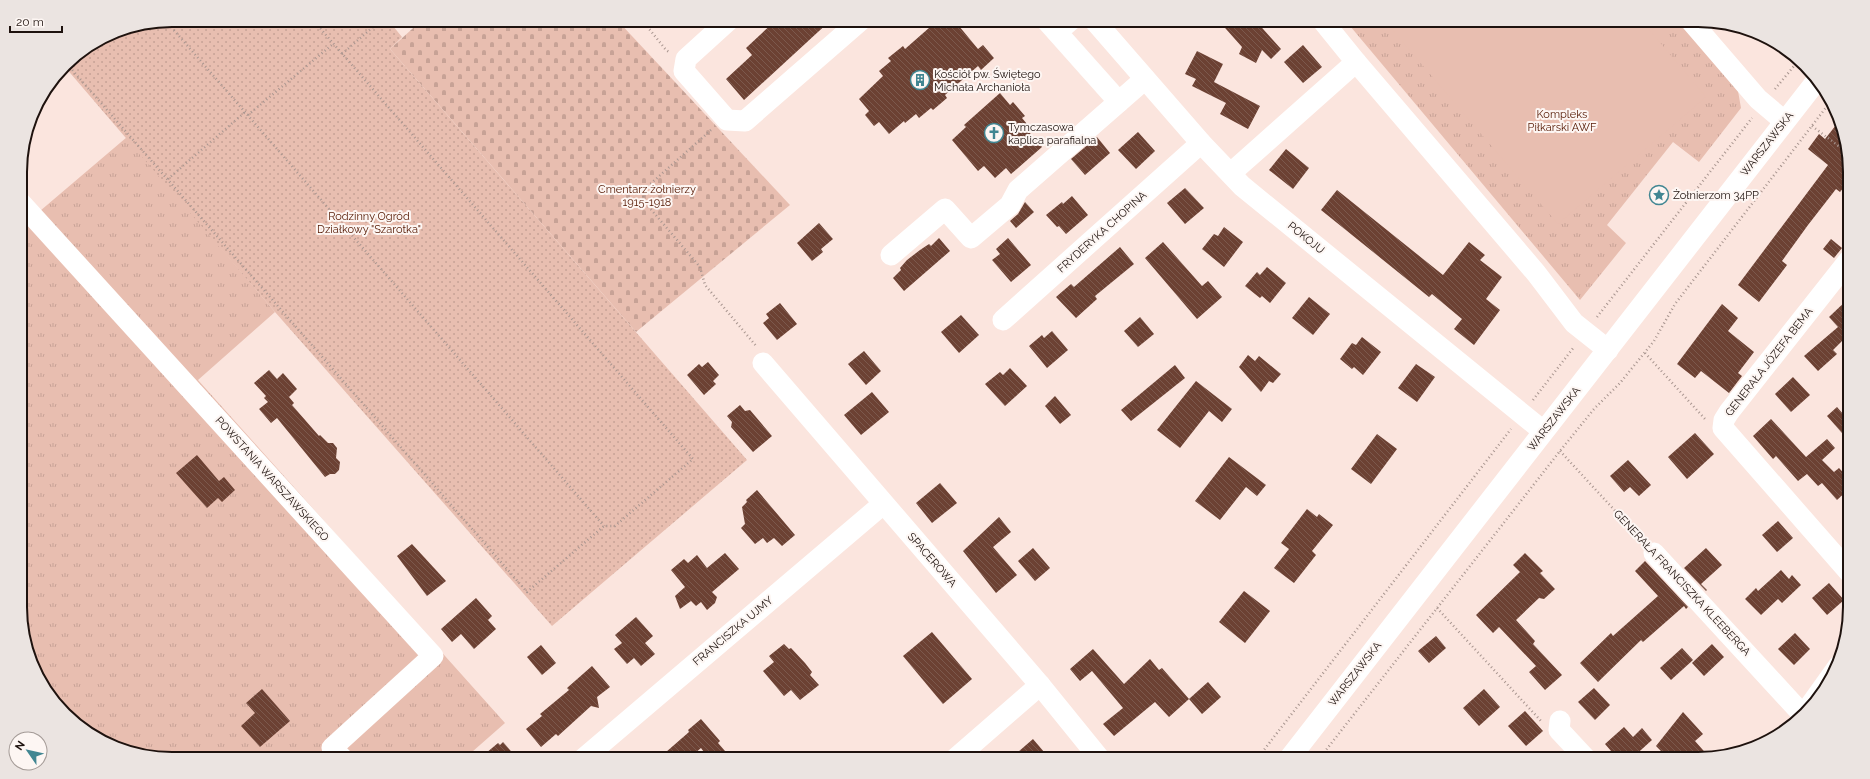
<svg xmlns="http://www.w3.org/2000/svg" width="1870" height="779" viewBox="0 0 1870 779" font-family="Raleway,sans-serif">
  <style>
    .grass { fill: url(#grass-tufts) }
    .cemetery { fill: url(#cemetery-stones) }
    .garden { fill: url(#garden-dots) }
    .pitch { fill: #e8beb0 }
    .building { fill: url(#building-back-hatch) }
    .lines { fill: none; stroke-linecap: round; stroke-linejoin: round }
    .path { stroke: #a8958f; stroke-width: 2.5; stroke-dasharray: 1 3; stroke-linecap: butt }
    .minor { stroke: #fff; stroke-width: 21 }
    .labels { text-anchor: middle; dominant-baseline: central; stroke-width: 4; stroke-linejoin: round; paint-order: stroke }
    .poi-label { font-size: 11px; fill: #1e120e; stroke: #fdf6f3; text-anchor: start }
    .park-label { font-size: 11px; fill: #541701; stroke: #fdf6f3 }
    .street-label { font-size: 11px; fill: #1e120e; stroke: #fdf6f3 }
    .rim { fill: none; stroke: #1e120e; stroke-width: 2 }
  </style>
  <defs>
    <pattern id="grass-tufts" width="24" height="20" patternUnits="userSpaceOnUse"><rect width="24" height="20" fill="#e8beb0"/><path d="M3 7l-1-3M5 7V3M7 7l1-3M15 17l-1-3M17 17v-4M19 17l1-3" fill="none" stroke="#c7a296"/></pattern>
    <pattern id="cemetery-stones" width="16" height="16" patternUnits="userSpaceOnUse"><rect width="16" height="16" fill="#e8beb0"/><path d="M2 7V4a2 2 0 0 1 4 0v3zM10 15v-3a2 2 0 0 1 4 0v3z" fill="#c7a296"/></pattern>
    <pattern id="garden-dots" width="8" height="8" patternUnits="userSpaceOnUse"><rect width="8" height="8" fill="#e8beb0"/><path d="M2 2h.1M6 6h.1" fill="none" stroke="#c7a296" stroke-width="1.8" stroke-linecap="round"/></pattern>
    <pattern id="building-back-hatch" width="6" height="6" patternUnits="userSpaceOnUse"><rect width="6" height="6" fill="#6c4133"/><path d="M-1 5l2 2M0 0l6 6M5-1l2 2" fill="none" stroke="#7c594d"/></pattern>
  </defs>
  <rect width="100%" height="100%" fill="#fbe5de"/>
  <g class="grass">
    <polygon points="1345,20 1680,20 1738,91 1741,108 1699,162 1673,142 1607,225 1626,243 1580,300"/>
    <polygon points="127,137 275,312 198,380 505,723 464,759 172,759 114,748 80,728 52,700 32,665 21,627 20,228"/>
  </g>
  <polygon class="cemetery" points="422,20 617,20 790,205 636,332 390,49"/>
  <polygon class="garden" points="172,20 388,20 402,37 390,49 747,460 552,626 275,312 65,67 72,58 114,31"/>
  <polygon class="pitch" points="1384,20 1641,20 1706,97 1558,224"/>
  <g class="building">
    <polygon points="776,20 831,20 744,100 726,79 752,55 746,48"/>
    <polygon points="938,20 954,20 978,49 983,45 994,58 981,70 978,66 945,95 947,98 933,110 931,108 919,118 916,114 905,123 904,121 889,134 879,122 874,126 865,115 869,111 859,99 883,76 879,71 891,61 888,58 903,46 905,49"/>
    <polygon points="1218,20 1255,20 1281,49 1271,59 1262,50 1256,63 1239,54 1242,47"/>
    <polygon points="1303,45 1322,67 1303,83 1284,62"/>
    <polygon points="1197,51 1223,64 1214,82 1260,106 1248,129 1220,114 1226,103 1192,86 1196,79 1185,74"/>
    <polygon points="1000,93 1010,105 1013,102 1025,116 1022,118 1032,130 1029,132 1042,147 1011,174 1006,168 995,178 984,166 978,171 952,140 966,127 964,125"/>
    <polygon points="1840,120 1849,152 1849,181 1840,192 1836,189 1808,225 1782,261 1787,265 1759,302 1738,285 1828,165 1808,149 1819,134 1825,139"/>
    <polygon points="1138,132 1155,151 1136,169 1118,150"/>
    <polygon points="1097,137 1110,153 1085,175 1071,159"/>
    <polygon points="1286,149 1309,168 1293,189 1269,170"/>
    <polygon points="1185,188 1204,208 1185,224 1167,203"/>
    <polygon points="1337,190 1443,275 1469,242 1485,255 1480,260 1502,277 1486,299 1500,310 1474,345 1454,329 1462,319 1432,294 1429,297 1321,210"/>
    <polygon points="1072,196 1088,215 1066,234 1059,226 1057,227 1046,215 1062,202 1063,204"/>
    <polygon points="1025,202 1034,212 1016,228 1010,221 1018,214"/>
    <polygon points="819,223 833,239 821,249 823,252 812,261 797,243"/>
    <polygon points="1224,227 1243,242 1224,267 1202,249 1214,234 1218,236"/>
    <polygon points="939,238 950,251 904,291 893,278 901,270 900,268 907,260 920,250 929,244 931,246"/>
    <polygon points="1008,238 1031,265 1011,282 992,260 1000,254 996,249"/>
    <polygon points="1831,239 1842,248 1834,258 1823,249"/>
    <polygon points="1163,242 1202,286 1208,281 1222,297 1197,319 1145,258"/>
    <polygon points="1120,247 1134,264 1095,296 1097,299 1076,318 1056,297 1071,284 1074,287"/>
    <polygon points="1267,267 1286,283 1270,303 1262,296 1260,298 1245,286 1257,272 1260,275"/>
    <polygon points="1309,297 1330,314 1313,335 1292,318"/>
    <polygon points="1849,298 1849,339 1847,336 1833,350 1837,354 1818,371 1804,356 1838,327 1829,317"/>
    <polygon points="780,303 797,324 777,340 763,323 769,318 766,314"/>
    <polygon points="1722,304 1738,318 1728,331 1754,352 1738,373 1742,376 1729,393 1701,371 1695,378 1677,364"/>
    <polygon points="961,315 979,335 959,353 941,332"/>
    <polygon points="1140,317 1154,334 1138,347 1124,331"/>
    <polygon points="1052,331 1068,350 1047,368 1029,346 1042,335 1044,338"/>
    <polygon points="1362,337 1381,352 1363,375 1354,367 1352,369 1340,359 1352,343 1356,345"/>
    <polygon points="864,351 881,371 866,385 848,364"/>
    <polygon points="1248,355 1255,361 1259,356 1281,374 1273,383 1269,381 1261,392 1239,367"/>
    <polygon points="708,362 719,375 713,381 716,384 704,395 687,375 699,364 702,367"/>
    <polygon points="1416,364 1435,377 1417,402 1398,388"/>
    <polygon points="1175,365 1185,378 1131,421 1121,410"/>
    <polygon points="1010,368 1027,386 1005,406 985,384 1000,372 1003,375"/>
    <polygon points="269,370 277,379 283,373 297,389 289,397 294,403 292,405 319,436 320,435 328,443 333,443 337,448 336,458 340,462 339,470 335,474 330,474 325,477 277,418 271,423 259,409 268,402 264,398 266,396 254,383"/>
    <polygon points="1793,377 1810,395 1791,412 1775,394"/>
    <polygon points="1196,381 1232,409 1222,422 1209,411 1180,448 1157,430"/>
    <polygon points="872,392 889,412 861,435 844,415"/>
    <polygon points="1055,396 1071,415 1060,424 1045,406"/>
    <polygon points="740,405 745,411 750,410 772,436 753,452 731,427 732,422 727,416"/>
    <polygon points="1837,407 1849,421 1850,442 1827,416"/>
    <polygon points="1771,419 1806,457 1827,439 1835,448 1822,460 1834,472 1839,468 1850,480 1850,488 1837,500 1822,483 1818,486 1807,474 1798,481 1776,456 1773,459 1753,436"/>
    <polygon points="1695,433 1714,454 1687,479 1668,457"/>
    <polygon points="1377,434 1397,449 1371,484 1351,469"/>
    <polygon points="197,455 219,481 224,477 235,490 222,502 218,498 207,508 176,473"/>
    <polygon points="1229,457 1266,485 1257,496 1246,487 1220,520 1195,501"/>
    <polygon points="1628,460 1651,485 1639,496 1630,487 1624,492 1610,476"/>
    <polygon points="940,483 957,503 932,523 916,503"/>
    <polygon points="757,490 795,535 782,546 774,538 767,543 763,538 755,544 741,528 745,524 742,507 747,502 746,500"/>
    <polygon points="1307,509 1317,517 1319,514 1333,525 1312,551 1316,555 1294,583 1274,568 1289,549 1281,543"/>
    <polygon points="999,517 1011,532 993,547 1017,575 996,593 963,551"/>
    <polygon points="1778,521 1793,538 1777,552 1762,535"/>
    <polygon points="412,544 446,581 427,596 397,556"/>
    <polygon points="1033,548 1050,568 1035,581 1018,561"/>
    <polygon points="1706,548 1722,565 1701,584 1707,590 1706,591 1684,568"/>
    <polygon points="725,553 739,569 712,592 717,597 715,603 707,610 701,602 696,606 691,601 680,609 675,596 685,587 671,570 684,559 688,563 697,555 707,568"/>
    <polygon points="1525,553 1543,571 1540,573 1555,589 1544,599 1539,598 1516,620 1535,641 1533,644 1562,675 1545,690 1529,672 1536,666 1499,627 1493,633 1476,615 1520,572 1513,565"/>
    <polygon points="1645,561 1688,607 1686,609 1684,606 1643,642 1641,640 1598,682 1580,663 1611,633 1613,636 1658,596 1635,571"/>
    <polygon points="1781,570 1789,579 1792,575 1801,585 1782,603 1778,599 1761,615 1745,599 1756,588 1758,591"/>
    <polygon points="1829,583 1844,600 1827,615 1812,598"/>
    <polygon points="1244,591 1270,611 1245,643 1219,622"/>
    <polygon points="476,598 492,616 488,620 496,629 474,649 461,634 452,642 441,629"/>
    <polygon points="636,617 653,636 645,643 655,654 641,666 634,658 627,664 614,649 622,643 615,635"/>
    <polygon points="932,632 972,679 943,704 903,656"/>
    <polygon points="1795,633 1810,649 1794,665 1778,649"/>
    <polygon points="1436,636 1446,648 1429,663 1418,651"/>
    <polygon points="784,644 789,649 791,648 805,663 812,672 810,675 819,685 800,700 791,690 784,696 763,671 774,662 769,656"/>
    <polygon points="1712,644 1724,657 1704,676 1692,663"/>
    <polygon points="541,645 556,663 542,675 527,657"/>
    <polygon points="1682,648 1693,660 1671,680 1660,668"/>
    <polygon points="1093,649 1124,684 1150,659 1159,670 1162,668 1189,699 1169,717 1155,702 1114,736 1103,724 1123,708 1092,671 1080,681 1070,669"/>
    <polygon points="592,666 610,687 597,697 599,708 591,706 558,736 556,734 541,747 526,729 542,716 540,714 569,690 567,688"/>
    <polygon points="1208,682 1221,697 1202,714 1189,699"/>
    <polygon points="1594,688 1610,705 1595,720 1578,702"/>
    <polygon points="262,689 290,721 260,747 241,726 255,713 246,703"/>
    <polygon points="1484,689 1500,707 1479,726 1463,708"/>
    <polygon points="1525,711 1543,731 1526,746 1508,726"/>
    <polygon points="1683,712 1703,734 1695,741 1710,758 1669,759 1656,746"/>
    <polygon points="701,719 720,741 718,743 732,759 709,759 701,748 688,759 658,759 689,732 688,730"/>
    <polygon points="1624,727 1633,737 1642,728 1652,740 1631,759 1618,759 1605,744"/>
    <polygon points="1033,739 1050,759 1010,759"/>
    <polygon points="503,742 518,759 479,759 498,743 500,745"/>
  </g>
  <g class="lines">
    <g class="path">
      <polyline points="642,20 666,50 669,52"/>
      <polyline points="166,21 604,526"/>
      <polyline points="342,54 381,20"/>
      <polyline points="67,64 527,592 604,526 615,526 693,459 313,20"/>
      <polyline points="1775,89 1799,60"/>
      <polyline points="248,115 333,44"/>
      <polyline points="1812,126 1849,154"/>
      <polyline points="711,130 648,186 644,190 643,200 700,267 705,285 757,347"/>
      <polyline points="168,179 245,112"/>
      <polyline points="1597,317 1752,118"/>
      <polyline points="1645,353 1705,419"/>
      <polyline points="1533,400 1574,347"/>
      <polyline points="1560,451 1642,540"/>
      <polyline points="1437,608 1541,721"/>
      <polyline points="1257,759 1511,429"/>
      <polyline points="1319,759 1560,451 1594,409 1620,383 1654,341 1675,304 1831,101"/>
    </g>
    <g class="minor">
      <polyline points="729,20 686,59 684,71 727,120 745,121 861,20"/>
      <polyline points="1046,20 1119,102"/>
      <polyline points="1094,20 1201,143 1242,186 1543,431"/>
      <polyline points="1690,20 1758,99 1784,121"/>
      <polyline points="1057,32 1071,20"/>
      <polyline points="1356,62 1536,273 1574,323 1608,350"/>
      <polyline points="1231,173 1356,62 1322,20"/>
      <polyline points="20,202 433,656 332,748 343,759"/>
      <polyline points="891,255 945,209 971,238 1010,205 1018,190 1145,79"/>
      <polyline points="1849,260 1729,412 1724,420 1723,428 1850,573"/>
      <polyline points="1003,320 1201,143"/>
      <polyline points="763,363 1040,685 1100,759"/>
      <polyline points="1654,553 1803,715"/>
      <polyline points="1804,714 1839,665"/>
      <polyline points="1560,721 1559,730 1586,759"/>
      <polyline points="583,759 883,504"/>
      <polyline points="955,759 1040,685"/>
      <polyline points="1289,759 1818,79"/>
    </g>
  </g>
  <defs>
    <symbol id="building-ring" viewBox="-11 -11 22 22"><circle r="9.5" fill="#fdf6f3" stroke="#418692" stroke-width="1.5"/><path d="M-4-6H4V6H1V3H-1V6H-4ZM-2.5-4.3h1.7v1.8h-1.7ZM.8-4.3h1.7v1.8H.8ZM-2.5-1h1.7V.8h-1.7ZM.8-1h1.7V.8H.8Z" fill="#418692"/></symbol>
    <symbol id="church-ring" viewBox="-11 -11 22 22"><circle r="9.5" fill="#fdf6f3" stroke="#418692" stroke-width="1.5"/><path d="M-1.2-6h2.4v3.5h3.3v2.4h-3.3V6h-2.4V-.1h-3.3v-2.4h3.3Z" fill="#418692"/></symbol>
    <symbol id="sight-ring" viewBox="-11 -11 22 22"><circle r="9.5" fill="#fdf6f3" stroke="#418692" stroke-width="1.5"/><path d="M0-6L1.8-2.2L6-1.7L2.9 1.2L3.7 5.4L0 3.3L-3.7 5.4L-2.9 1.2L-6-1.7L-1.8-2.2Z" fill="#418692"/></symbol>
  </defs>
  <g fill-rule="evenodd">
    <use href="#building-ring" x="909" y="69" width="22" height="22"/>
    <use href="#church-ring" x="983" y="122" width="22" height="22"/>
    <use href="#sight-ring" x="1648" y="184" width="22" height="22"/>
  </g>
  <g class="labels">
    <g class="poi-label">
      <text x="934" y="74">Kościół pw. Świętego<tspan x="934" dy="13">Michała Archanioła</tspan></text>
      <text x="1008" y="127">Tymczasowa<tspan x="1008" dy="13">kaplica parafialna</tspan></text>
      <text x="1673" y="195">Żołnierzom 34PP</text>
    </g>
    <g class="park-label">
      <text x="1562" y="114">Kompleks<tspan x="1562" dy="13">Piłkarski AWF</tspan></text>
      <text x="647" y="189">Cmentarz żołnierzy<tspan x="647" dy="13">1915-1918</tspan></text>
      <text x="369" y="216">Rodzinny Ogród<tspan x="369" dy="13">Działkowy "Szarotka"</tspan></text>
    </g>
    <g class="street-label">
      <text transform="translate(1767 144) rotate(-52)">WARSZAWSKA</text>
      <text transform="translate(1102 232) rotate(-42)">FRYDERYKA CHOPINA</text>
      <text transform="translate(1306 238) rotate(39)">POKOJU</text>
      <text transform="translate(1769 362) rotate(-52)">GENERAŁA JÓZEFA BEMA</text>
      <text transform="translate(1554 419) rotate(-52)">WARSZAWSKA</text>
      <text transform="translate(272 479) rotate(48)">POWSTANIA WARSZAWSKIEGO</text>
      <text transform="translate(932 560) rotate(49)">SPACEROWA</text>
      <text transform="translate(1682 583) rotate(47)">GENERAŁA FRANCISZKA KLEEBERGA</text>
      <text transform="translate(733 631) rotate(-40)">FRANCISZKA UJMY</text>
      <text transform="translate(1355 674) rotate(-52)">WARSZAWSKA</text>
    </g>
  </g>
  <path d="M0 0H1870V779H0ZM172 27H1698A145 145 0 0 1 1843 172V607A145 145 0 0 1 1698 752H172A145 145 0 0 1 27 607V172A145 145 0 0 1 172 27Z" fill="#ebe4e1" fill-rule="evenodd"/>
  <path class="rim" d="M172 27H1698A145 145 0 0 1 1843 172V607A145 145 0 0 1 1698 752H172A145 145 0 0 1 27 607V172A145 145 0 0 1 172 27Z"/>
  <g transform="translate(28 751) rotate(304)"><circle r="19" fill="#fdf6f3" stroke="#a49b97"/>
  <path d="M0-3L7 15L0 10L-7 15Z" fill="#418692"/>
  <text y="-6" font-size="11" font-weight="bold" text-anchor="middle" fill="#1e120e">N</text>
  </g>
  <path d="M10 26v6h52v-6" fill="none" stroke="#1e120e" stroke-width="2"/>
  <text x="16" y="26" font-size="12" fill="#1e120e" stroke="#fdf6f3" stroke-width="3" paint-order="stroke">20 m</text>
</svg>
